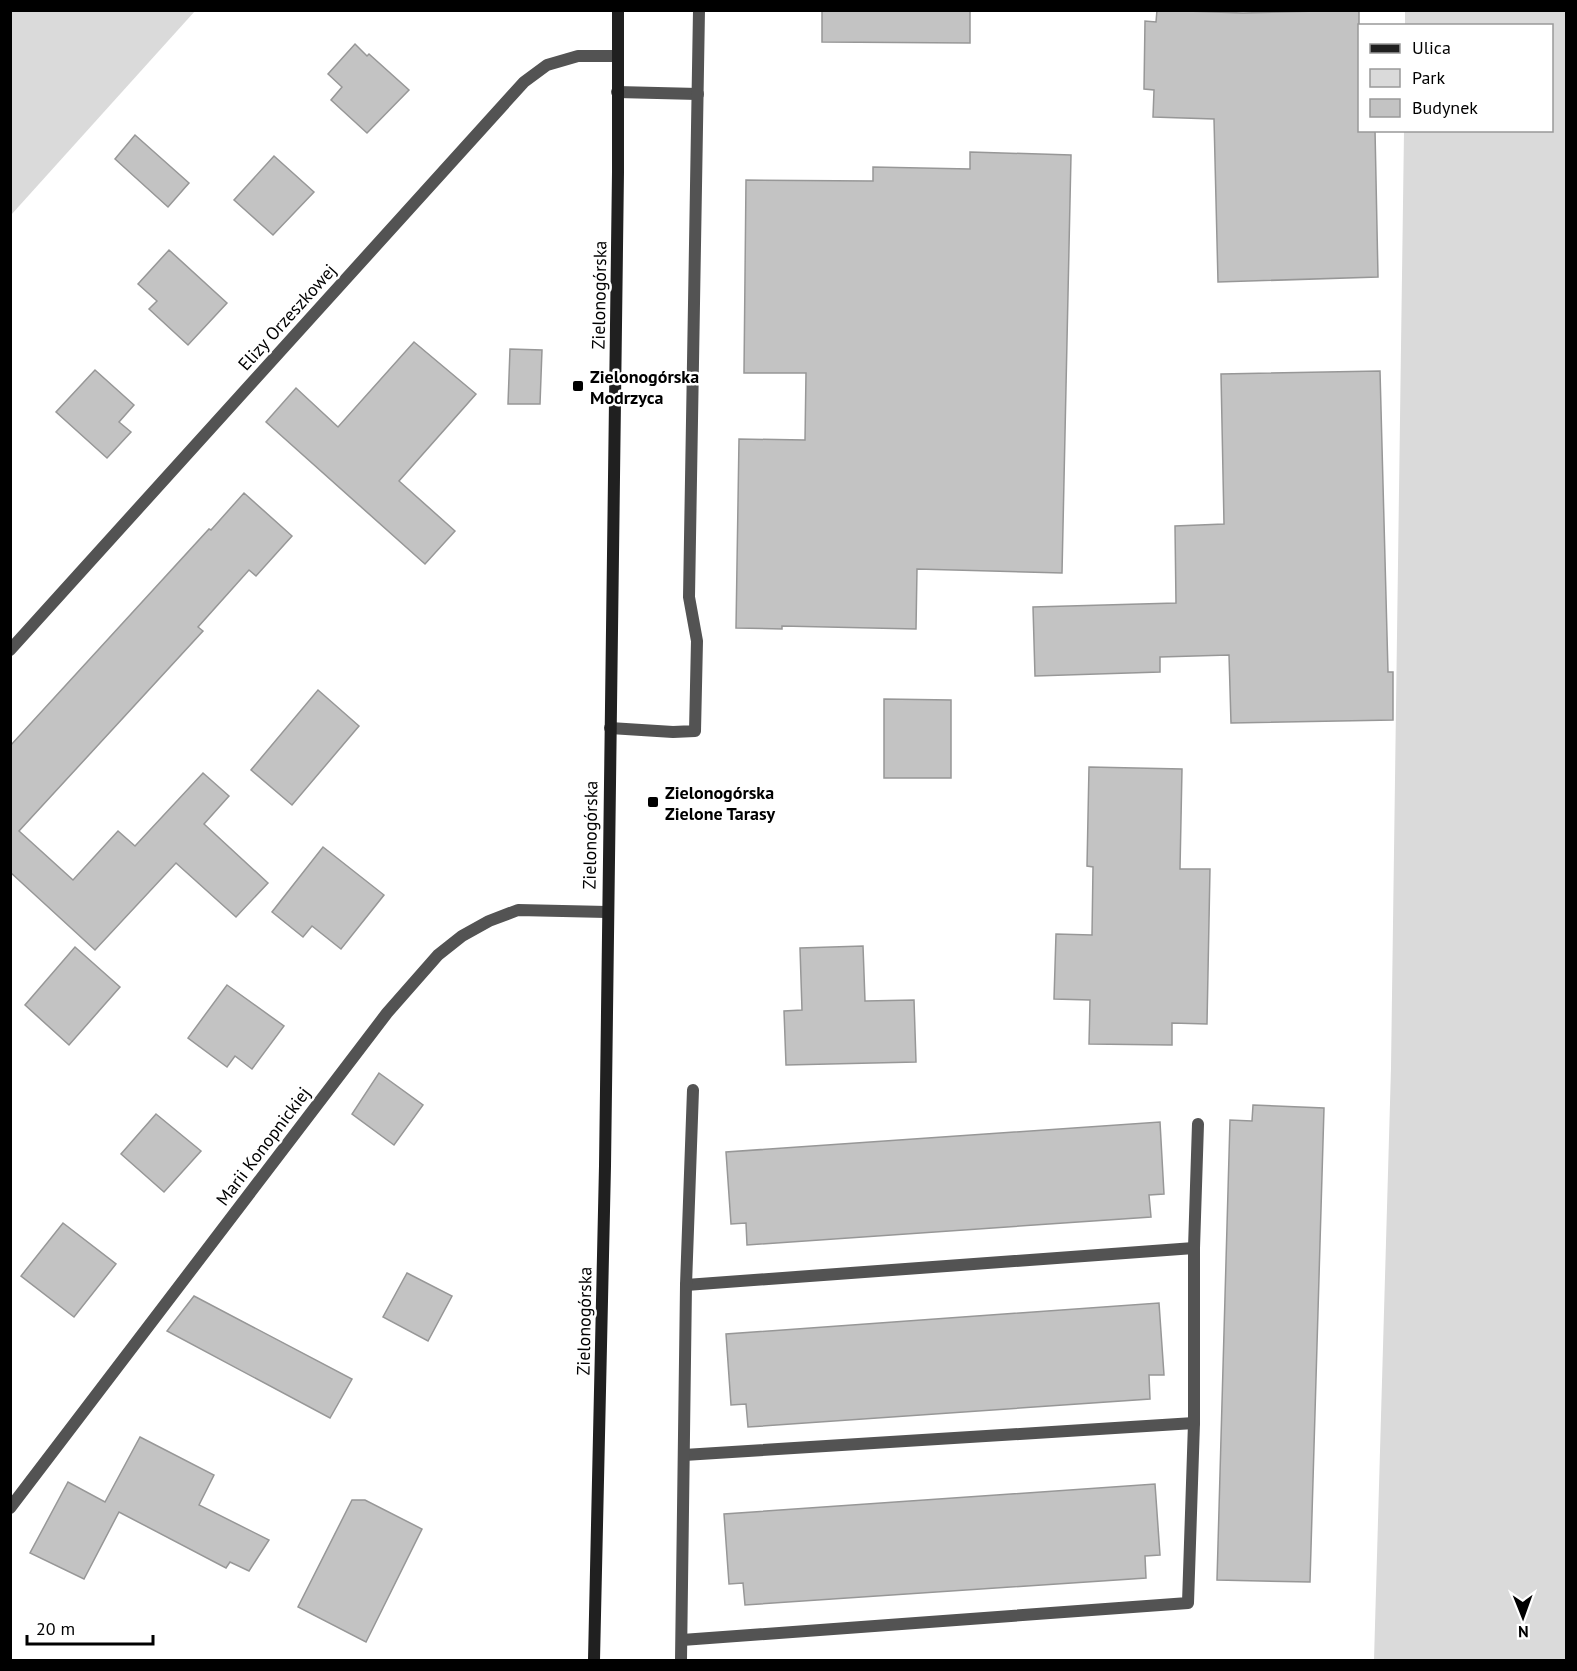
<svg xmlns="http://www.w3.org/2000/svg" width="1577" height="1671" viewBox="0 0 1577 1671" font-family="'PT Sans',sans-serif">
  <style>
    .green { fill: #dadada }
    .building { fill: #c3c3c3; stroke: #979797; stroke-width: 1.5 }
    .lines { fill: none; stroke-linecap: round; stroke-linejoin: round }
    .lane { stroke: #535353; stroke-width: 12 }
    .street { stroke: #535353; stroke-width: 12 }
    .secondary { stroke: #202020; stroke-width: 12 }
    .poi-dot { fill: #000; stroke: #fff; stroke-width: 2 }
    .labels { text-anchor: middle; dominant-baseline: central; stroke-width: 5; stroke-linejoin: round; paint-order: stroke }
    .street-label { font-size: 18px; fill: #000; stroke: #fff }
    .poi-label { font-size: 18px; font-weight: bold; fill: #000; stroke: #fff; text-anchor: start }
  </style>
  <rect width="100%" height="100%" fill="#fff"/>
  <g class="green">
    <polygon points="11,10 195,11 11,215 10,11"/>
    <polygon points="1405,11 1566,11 1566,1660 1374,1660 1391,1068 1404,131 1552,130 1552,26 1405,25"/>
  </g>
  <g class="building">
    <polygon points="822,10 970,10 970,43 822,42"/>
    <polygon points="1157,10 1243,13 1359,10 1359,130 1375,130 1378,277 1218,282 1214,119 1153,117 1154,90 1144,89 1145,21 1156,22"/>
    <polygon points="355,44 367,56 369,54 409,90 367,133 331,100 342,87 328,74"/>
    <polygon points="135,135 189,183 168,207 115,159"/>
    <polygon points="970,152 1071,155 1062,573 917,569 916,629 782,626 782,629 736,628 739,439 805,440 806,373 744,373 746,180 873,181 873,167 970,169"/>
    <polygon points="274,156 314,192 273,235 234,200"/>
    <polygon points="169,250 227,303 188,345 149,309 157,301 138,284"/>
    <polygon points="414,342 476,394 399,481 455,531 425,564 266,422 296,388 338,427"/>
    <polygon points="510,349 542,350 540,404 508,404"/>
    <polygon points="95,370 134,405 119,422 131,432 107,458 56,412"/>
    <polygon points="1380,371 1388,672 1393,672 1393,720 1231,723 1229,655 1160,657 1160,672 1035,676 1033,607 1176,603 1175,526 1224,524 1221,374"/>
    <polygon points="244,493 292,536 256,576 249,570 198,627 203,631 19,831 73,880 118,831 135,846 203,773 229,796 204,824 268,883 236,917 176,863 95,950 10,872 10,746 209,529 211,530"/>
    <polygon points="318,690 359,726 292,805 251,770"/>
    <polygon points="884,699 951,700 951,778 884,778"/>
    <polygon points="1089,767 1182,769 1180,869 1210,869 1207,1024 1172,1023 1172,1045 1089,1044 1090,1000 1054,999 1056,934 1092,935 1093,867 1087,866"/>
    <polygon points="323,847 384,895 341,949 312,926 303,937 272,912"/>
    <polygon points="863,946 865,1001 914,1000 916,1062 786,1065 784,1011 802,1010 800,948"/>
    <polygon points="75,947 120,987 69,1045 25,1005"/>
    <polygon points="227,985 284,1026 252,1069 235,1056 227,1067 188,1038"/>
    <polygon points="379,1073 423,1105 394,1145 352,1114"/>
    <polygon points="1253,1105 1324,1108 1310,1582 1217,1580 1230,1120 1252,1121"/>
    <polygon points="156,1114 201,1151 164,1192 121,1154"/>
    <polygon points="1160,1122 1164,1194 1149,1195 1151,1217 747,1245 746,1223 731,1224 726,1152"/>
    <polygon points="63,1223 116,1264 74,1317 21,1276"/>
    <polygon points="407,1273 452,1296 428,1341 383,1317"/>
    <polygon points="194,1296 352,1379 330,1418 167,1331"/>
    <polygon points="1159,1303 1164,1375 1149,1375 1150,1399 748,1427 746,1404 731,1405 726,1334"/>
    <polygon points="140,1437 214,1475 199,1505 269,1540 249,1571 230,1562 226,1568 119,1512 84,1579 30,1553 68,1482 105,1502"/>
    <polygon points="1155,1484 1160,1555 1145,1556 1146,1578 745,1605 743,1583 729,1584 724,1514"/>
    <polygon points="352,1500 365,1500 422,1529 366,1642 298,1607"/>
  </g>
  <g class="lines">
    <g class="lane">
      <polyline points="617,92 698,94"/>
      <polyline points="610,728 673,732 695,731 697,641 689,597 699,10"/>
      <polyline points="686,1285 1194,1248"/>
      <polyline points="684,1455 1194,1423"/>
      <polyline points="682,1640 1188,1603 1194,1423 1194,1248 1198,1124"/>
      <polyline points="681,1660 686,1285 693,1090"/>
    </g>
    <g class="street">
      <polyline points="10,650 524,82 547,65 578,56 617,56"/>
      <polyline points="10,1508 387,1013 438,955 462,936 489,921 518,910 607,912"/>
    </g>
    <polyline class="secondary" points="594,1660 605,1166 618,172 618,10"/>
  </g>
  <g class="poi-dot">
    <rect x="572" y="380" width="12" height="12" rx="3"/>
    <rect x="647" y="796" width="12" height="12" rx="3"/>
  </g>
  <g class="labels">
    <g class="street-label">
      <text transform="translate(599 295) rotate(-89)">Zielonogórska</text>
      <text transform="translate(287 317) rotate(-48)">Elizy Orzeszkowej</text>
      <text transform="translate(590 835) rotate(-89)">Zielonogórska</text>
      <text transform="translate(263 1146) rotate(-53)">Marii Konopnickiej</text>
      <text transform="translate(584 1321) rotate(-89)">Zielonogórska</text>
    </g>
    <g class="poi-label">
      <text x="590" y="376">Zielonogórska<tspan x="590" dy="21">Modrzyca</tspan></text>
      <text x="665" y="792">Zielonogórska<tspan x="665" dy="21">Zielone Tarasy</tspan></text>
    </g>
  </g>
  <rect width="1577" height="1671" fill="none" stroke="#000000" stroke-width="24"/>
  <rect x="1358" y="24" width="195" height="108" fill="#ffffff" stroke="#999999" stroke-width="1.5"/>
  <rect x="1370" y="44" width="30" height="9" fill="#202020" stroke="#999999" stroke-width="1.5"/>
  <text x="1412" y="54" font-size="18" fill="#000000">Ulica</text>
  <rect x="1370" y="69" width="30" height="18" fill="#dadada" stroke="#999999" stroke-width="1.5"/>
  <text x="1412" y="84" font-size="18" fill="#000000">Park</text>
  <rect x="1370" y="99" width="30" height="18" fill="#c3c3c3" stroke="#999999" stroke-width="1.5"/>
  <text x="1412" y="114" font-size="18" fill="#000000">Budynek</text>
  <g transform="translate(1523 1617) rotate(179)" stroke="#ffffff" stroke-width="4.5" paint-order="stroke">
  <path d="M0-4.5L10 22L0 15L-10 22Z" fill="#000000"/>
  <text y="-9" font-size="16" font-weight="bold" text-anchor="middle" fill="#000000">N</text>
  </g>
  <path d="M27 1635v9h126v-9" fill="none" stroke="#000000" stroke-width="3"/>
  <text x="36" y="1635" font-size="18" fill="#000000" stroke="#ffffff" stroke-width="4.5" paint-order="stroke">20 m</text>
</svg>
